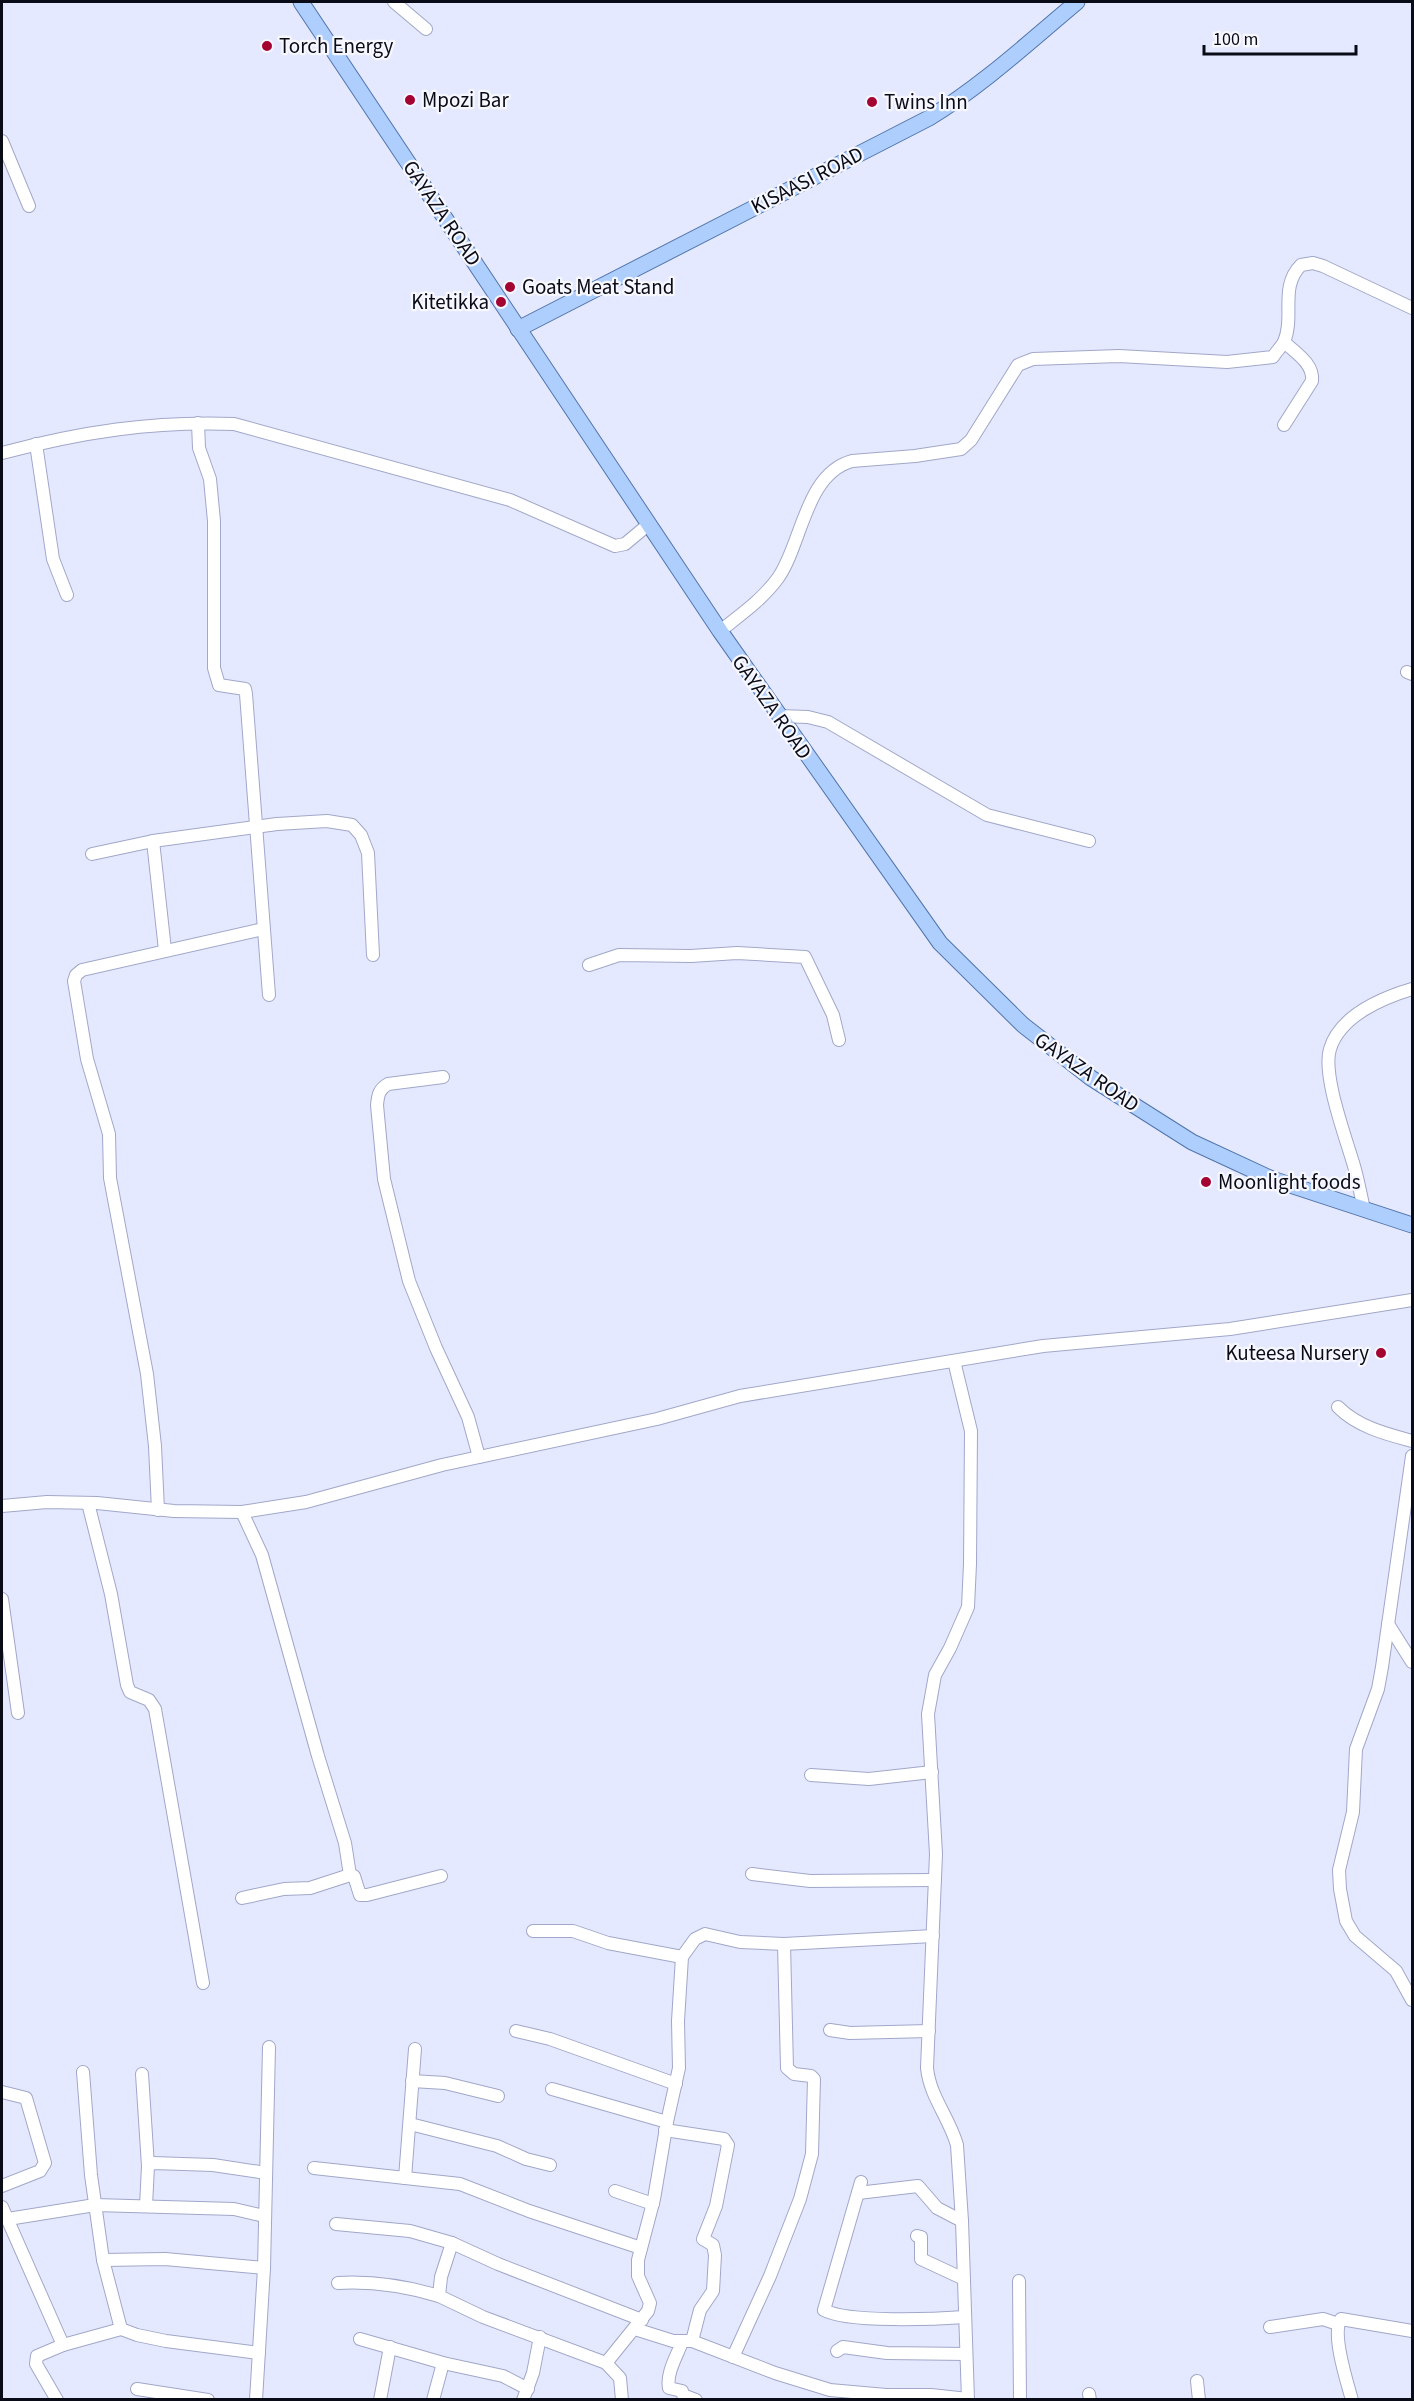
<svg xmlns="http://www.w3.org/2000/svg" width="1414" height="2401" viewBox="0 0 1414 2401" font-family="'Source Sans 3',sans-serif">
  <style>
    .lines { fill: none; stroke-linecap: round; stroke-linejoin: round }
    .minor-casing { stroke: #a1a7c9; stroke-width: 14 }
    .major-casing { stroke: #5175ab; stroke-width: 17 }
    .minor { stroke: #fff; stroke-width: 12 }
    .major { stroke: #aecefd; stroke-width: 15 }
    .poi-dot { fill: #a30432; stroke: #f6f7ff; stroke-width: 2 }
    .labels { text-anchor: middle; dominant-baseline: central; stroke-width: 4.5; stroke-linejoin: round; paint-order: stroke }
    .poi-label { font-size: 21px; fill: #090b16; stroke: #f6f7ff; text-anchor: start }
    .street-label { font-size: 21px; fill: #090b16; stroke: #f6f7ff }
  </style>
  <rect width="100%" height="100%" fill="#e5e9ff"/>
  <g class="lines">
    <defs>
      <g id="minor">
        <polyline points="394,2 426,29"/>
        <polyline points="2,141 29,206"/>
        <polyline points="198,423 199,448 210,479 214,521 214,668 219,685 245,689 246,694 269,995"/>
        <path d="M1284 425 1312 381C1314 364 1296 353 1284 342"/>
        <polyline points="36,444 53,559 67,595"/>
        <path d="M2 453C81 432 152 421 234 424L510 500 615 546 625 544 649 524"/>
        <path d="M720 631C740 615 762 600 778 578 802 544 805 474 852 461L915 456 961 449 971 440 1018 365 1033 359 1119 356 1227 362 1273 357C1276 352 1281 347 1284 342 1295 316 1279 287 1301 265L1313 263 1323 266 1412 308"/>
        <polyline points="1407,672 1412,674"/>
        <polyline points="779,716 808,717 828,722 987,815 1089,841"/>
        <polyline points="153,841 165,950"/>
        <polyline points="92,854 153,841 277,824 327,821 352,825 361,835 368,853 373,955"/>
        <polyline points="589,965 619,955 691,956 737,953 805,957 833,1015 839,1040"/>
        <path d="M443 1077 388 1084C379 1089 378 1095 377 1105L384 1179 409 1281 436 1348 468 1417 479 1457"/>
        <path d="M1364 1210C1361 1195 1358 1180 1354 1166 1346 1138 1322 1075 1330 1049 1340 1016 1382 998 1412 989"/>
        <path d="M954 1361 971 1431 970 1564 968 1607 950 1648 935 1675 928 1714 936 1854 927 2068C930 2097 949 2117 957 2145L962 2221 968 2400"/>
        <path d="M1338 1407C1358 1427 1386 1434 1412 1441"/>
        <polyline points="1412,1456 1382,1667 1378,1689 1356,1749 1353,1812 1339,1870 1340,1889 1346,1921 1355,1936 1396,1971 1412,2000"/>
        <polyline points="88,1503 111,1594 127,1685 130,1692 149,1700 155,1709 203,1983"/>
        <polyline points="2,1506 47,1502 97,1503 174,1511 242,1512 306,1502 442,1465 657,1419 740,1396 1043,1346 1230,1329 1412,1300"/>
        <polyline points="158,1510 155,1446 147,1374 110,1178 109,1134 87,1059 74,981 76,975 82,970 263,929"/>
        <polyline points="242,1512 262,1555 318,1756 345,1843 350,1875"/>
        <polyline points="2,1599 18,1713"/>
        <polyline points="1388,1624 1412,1662"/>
        <polyline points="811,1775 869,1779 932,1772"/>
        <polyline points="752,1874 810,1881 935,1880"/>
        <polyline points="242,1898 284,1889 310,1888 350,1875 354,1876 360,1895 367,1895 441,1876"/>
        <polyline points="533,1931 573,1931 608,1943 682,1957"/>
        <polyline points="830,2030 850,2033 929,2031"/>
        <polyline points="516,2031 550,2039 676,2084"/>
        <polyline points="83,2072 91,2175 103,2260 121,2329 137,2335 166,2341 259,2353"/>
        <polyline points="142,2074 148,2166"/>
        <polyline points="412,2081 445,2083 498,2096"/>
        <polyline points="552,2089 667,2122"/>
        <polyline points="2,2092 26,2098 45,2163 40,2171 2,2186"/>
        <polyline points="410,2124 497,2146 526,2159 550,2165"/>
        <polyline points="665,2130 724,2139 728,2145 716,2206 703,2239 713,2245 715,2255 713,2291 700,2310 692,2341"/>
        <polyline points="314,2168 460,2184 529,2211 641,2248"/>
        <polyline points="405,2178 415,2049"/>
        <path d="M861 2182 824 2310C847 2323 936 2319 965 2317"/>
        <polyline points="615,2191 653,2204"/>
        <polyline points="858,2193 918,2186 937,2208 962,2221"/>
        <polyline points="146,2206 148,2166 153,2163 213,2165 266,2173"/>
        <polyline points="2,2207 63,2345"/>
        <polyline points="8,2219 95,2205 234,2209 264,2216"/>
        <polyline points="336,2224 410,2231 452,2243 498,2264 642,2320"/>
        <polyline points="917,2236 921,2237 921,2259 964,2279"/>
        <polyline points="452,2243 441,2277 439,2296 483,2317 606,2363 620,2378 622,2400"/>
        <polyline points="103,2260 165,2259 264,2268"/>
        <polyline points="1019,2281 1020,2400"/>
        <path d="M338 2283C373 2281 405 2286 439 2296"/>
        <polyline points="1270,2327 1323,2319 1338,2324"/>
        <polyline points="635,2329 673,2341 692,2341 775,2373 830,2390 886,2395 931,2395 968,2399"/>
        <polyline points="360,2339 443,2363 503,2376 528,2389"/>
        <path d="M682 2342C677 2356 666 2373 669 2388L682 2391 683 2395 696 2400"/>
        <polyline points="837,2351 843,2347 887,2353 966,2354"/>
        <polyline points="733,2357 770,2276 800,2199 812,2154 814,2079 811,2076 794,2074 787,2068 784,1944"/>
        <polyline points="606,2363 648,2311 650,2303 638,2276 638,2260 654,2199 667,2122 679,2068 678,2021 682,1957 695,1939 705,1934 740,1942 784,1944 933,1936"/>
        <polyline points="1197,2381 1199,2400"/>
        <polyline points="137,2389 208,2400"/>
        <polyline points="1089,2394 1090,2400"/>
        <polyline points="57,2400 36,2364 37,2356 63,2345 121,2329"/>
        <polyline points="256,2400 264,2268 269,2047"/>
        <polyline points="380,2400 390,2347"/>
        <polyline points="433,2400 443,2363"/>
        <polyline points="523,2400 533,2373 540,2337"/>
        <path d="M1352 2400C1347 2382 1331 2333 1341 2319L1412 2331"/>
      </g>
      <g id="major">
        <polyline points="301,2 720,631 940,943 1023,1025 1091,1078 1192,1142 1272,1179 1412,1225"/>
        <path d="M518 329 929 118C983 85 1029 42 1077 2"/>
      </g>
    </defs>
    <use href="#minor" class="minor-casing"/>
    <use href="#major" class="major-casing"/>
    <use href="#minor" class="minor"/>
    <use href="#major" class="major"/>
  </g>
  <g class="poi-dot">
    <circle cx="267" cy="46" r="6"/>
    <circle cx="410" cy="100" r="6"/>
    <circle cx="872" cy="102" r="6"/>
    <circle cx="510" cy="287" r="6"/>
    <circle cx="501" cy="302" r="6"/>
    <circle cx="1206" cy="1182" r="6"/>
    <circle cx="1381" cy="1353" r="6"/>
  </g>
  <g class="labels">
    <g class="poi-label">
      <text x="279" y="46">Torch Energy</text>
      <text x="422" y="100">Mpozi Bar</text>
      <text x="884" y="102">Twins Inn</text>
      <text x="522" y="287">Goats Meat Stand</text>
      <text x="489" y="302" text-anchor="end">Kitetikka</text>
      <text x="1218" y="1182">Moonlight foods</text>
      <text x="1369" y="1353" text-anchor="end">Kuteesa Nursery</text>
    </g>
    <g class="street-label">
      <text transform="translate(807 180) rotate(-27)">KISAASI ROAD</text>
      <text transform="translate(442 213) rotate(56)">GAYAZA ROAD</text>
      <text transform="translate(772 707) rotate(55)">GAYAZA ROAD</text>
      <text transform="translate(1087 1072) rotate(35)">GAYAZA ROAD</text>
    </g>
  </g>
  <rect width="1414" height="2401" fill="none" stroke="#090b16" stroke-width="6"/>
  <path d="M1204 45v9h152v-9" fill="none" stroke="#090b16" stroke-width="3"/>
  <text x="1213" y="45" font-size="18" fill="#090b16" stroke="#f6f7ff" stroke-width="4.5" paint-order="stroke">100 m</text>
</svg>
